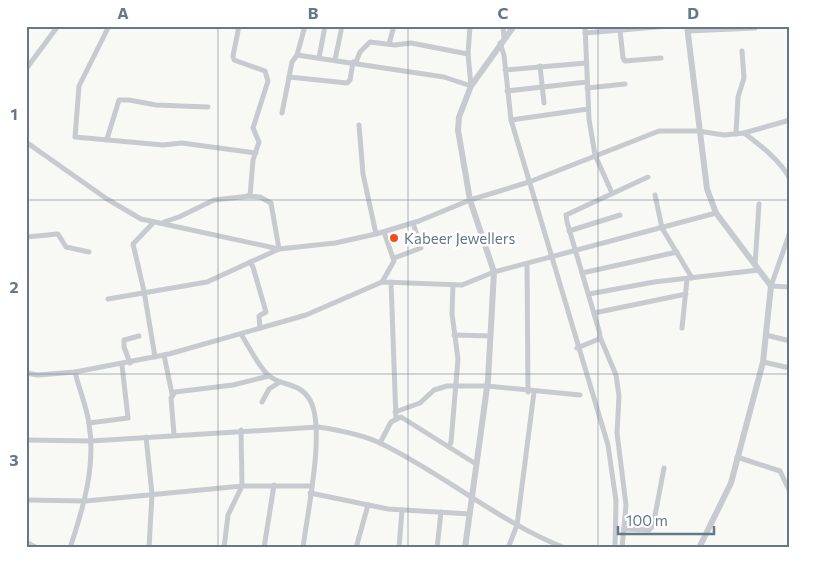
<svg xmlns="http://www.w3.org/2000/svg" width="816" height="574" viewBox="0 0 816 574" font-family="Commissioner,sans-serif">
  <style>
    .lines { fill: none; stroke-linecap: round; stroke-linejoin: round }
    .minor { stroke: #c7cbcf; stroke-width: 5 }
    .tertiary { stroke: #c7cbcf; stroke-width: 6 }
    .grid { fill: none; stroke: #647889; stroke-width: 1; stroke-opacity: 0.55 }
    .poi-dot { fill: #f24e1b; stroke: #fff; stroke-width: 2 }
    .labels { text-anchor: middle; dominant-baseline: central; stroke-width: 5; stroke-linejoin: round; paint-order: stroke }
    .poi-label { font-size: 15px; fill: #647889; stroke: #fff; text-anchor: start }
    .neatline { fill: none; stroke: #647889; stroke-width: 2 }
    .grid-label { font-size: 16px; text-anchor: middle; font-weight: bold; fill: #647889 }
  </style>
  <rect width="100%" height="100%" fill="#f8f8f5"/>
  <g class="lines">
    <g class="minor">
      <polyline points="109,26 79,86 75,137 163,145 182,143 256,153"/>
      <polyline points="503,26 504,38"/>
      <polyline points="585,26 589,119 595,155 612,193"/>
      <polyline points="620,30 623,58 625,61 661,58"/>
      <polyline points="688,31 755,28"/>
      <polyline points="585,33 669,26"/>
      <polyline points="500,43 504,55 511,120 608,445 616,501 615,548"/>
      <polyline points="389,44 394,26"/>
      <polyline points="297,55 305,26"/>
      <polyline points="319,58 325,26"/>
      <polyline points="335,60 342,26"/>
      <polyline points="356,62 360,52 370,42 395,45 411,43 468,54"/>
      <polyline points="540,66 544,103"/>
      <polyline points="26,69 58,26"/>
      <polyline points="505,70 586,63"/>
      <polyline points="289,77 347,83 350,80 353,62"/>
      <polyline points="587,88 625,84"/>
      <polyline points="507,91 587,82"/>
      <polyline points="282,113 292,62 297,55 444,77 471,86 468,54 470,26"/>
      <polyline points="511,120 588,109"/>
      <polyline points="359,125 363,174 376,234"/>
      <path d="M744 133C760 145 780 160 790 179"/>
      <polyline points="736,134 738,97 744,78 742,51"/>
      <polyline points="107,139 119,100 129,100 156,105 208,107"/>
      <polyline points="26,142 107,199 141,219 279,249 335,243 376,234 419,221 470,200 529,182 659,131 698,131 724,135 744,133 790,120"/>
      <polyline points="655,195 662,228 692,278"/>
      <polyline points="154,222 133,244 144,291 155,357"/>
      <polyline points="164,222 179,217 214,200 250,196 253,160 259,142 253,128 268,81 265,71 234,60 233,56 239,26"/>
      <polyline points="569,231 620,215"/>
      <polyline points="790,232 771,286 790,287"/>
      <polyline points="26,237 58,234 66,247 89,252"/>
      <polyline points="394,258 421,248 413,223"/>
      <polyline points="250,262 253,267 266,312 259,316 260,328"/>
      <polyline points="527,264 528,392"/>
      <polyline points="755,265 759,204"/>
      <polyline points="582,273 677,252"/>
      <polyline points="382,282 394,261 384,232"/>
      <polyline points="391,282 396,419"/>
      <polyline points="589,294 654,282 759,270"/>
      <polyline points="108,299 207,282 279,249 271,203 260,197 247,196"/>
      <polyline points="594,313 686,294"/>
      <polyline points="682,328 687,279"/>
      <path d="M241 334C249 347 257 364 268 375 281 387 299 381 310 400 326 428 307 514 303 548"/>
      <polyline points="454,335 491,336"/>
      <polyline points="766,335 790,341"/>
      <polyline points="600,337 616,375 619,396 617,433 626,505 622,548"/>
      <polyline points="577,348 599,339 600,334 567,222 566,215 648,177"/>
      <polyline points="164,355 172,394"/>
      <polyline points="763,362 790,368"/>
      <polyline points="130,363 124,347 124,340 139,336"/>
      <polyline points="26,373 38,375 75,372 169,354 306,315 382,282 462,285 494,272 716,213"/>
      <polyline points="262,402 269,389 280,382"/>
      <polyline points="395,412 420,403 434,390 447,386 487,386 580,395"/>
      <polyline points="89,423 128,418 122,365"/>
      <polyline points="174,435 171,398 175,392 233,385 269,376"/>
      <polyline points="146,437 152,494 149,548"/>
      <path d="M26 440 91 441 318 427C338 430 361 434 380 443 444 474 499 522 565 548"/>
      <polyline points="380,443 391,422 401,417 476,464"/>
      <polyline points="449,447 451,442 458,359 452,314 453,285"/>
      <polyline points="737,457 780,471 790,492"/>
      <polyline points="310,493 388,509 470,514"/>
      <polyline points="26,500 86,501 242,486 311,486"/>
      <polyline points="624,529 649,530 653,526 664,468"/>
      <polyline points="26,542 37,548"/>
      <path d="M70 548C83 509 96 466 89 424 87 407 79 389 75 372"/>
      <polyline points="224,548 228,515 242,486 241,430"/>
      <polyline points="264,548 274,485"/>
      <polyline points="356,548 368,505"/>
      <polyline points="399,548 402,510"/>
      <polyline points="437,548 441,512"/>
      <polyline points="508,548 517,525 534,392"/>
    </g>
    <g class="tertiary">
      <polyline points="687,26 707,189 716,213 771,286 763,362 731,483 699,548"/>
      <polyline points="465,548 488,380 494,272 470,200 458,130 459,117 471,86 514,26"/>
    </g>
  </g>
  <path class="grid" d="M218 26V548M408 26V548M598 26V548M26 200H790M26 374H790"/>
  <circle class="poi-dot" cx="394" cy="238" r="5"/>
  <g class="labels">
    <g class="poi-label">
      <text x="404" y="238">Kabeer Jewellers</text>
    </g>
  </g>
  <rect width="816" height="574" fill="none" stroke="#ffffff" stroke-width="55"/>
  <path d="M618 526v8h96v-8" fill="none" stroke="#647889" stroke-width="2.5"/>
  <text x="626" y="526" font-size="15" fill="#647889" stroke="#ffffff" stroke-width="4" paint-order="stroke">100 m</text>
  <rect x="28" y="28" width="760" height="518" class="neatline"/>
  <g class="grid-label">
    <text x="123" y="19">A</text>
    <text x="313" y="19">B</text>
    <text x="503" y="19">C</text>
    <text x="693" y="19">D</text>
    <text x="14" y="120">1</text>
    <text x="14" y="293">2</text>
    <text x="14" y="466">3</text>
  </g>
</svg>
